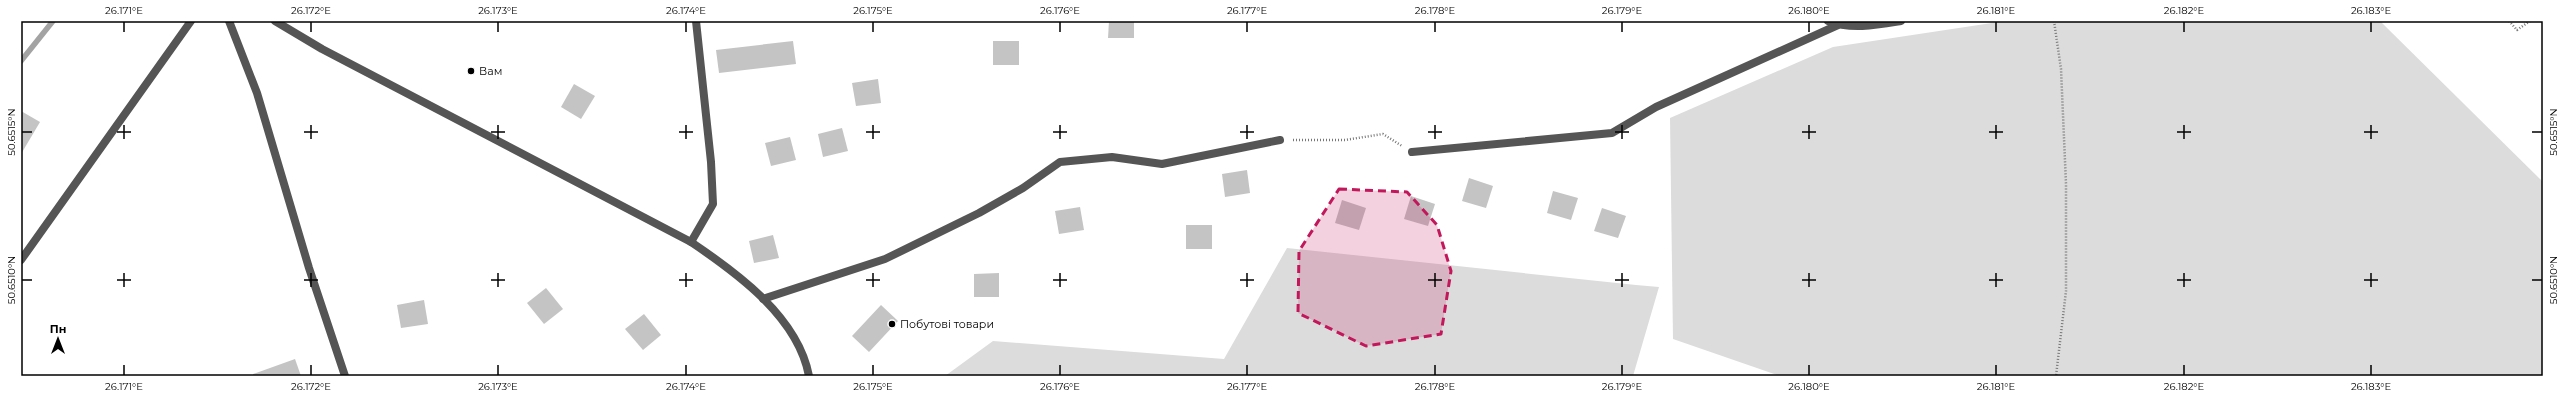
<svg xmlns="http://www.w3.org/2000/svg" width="2564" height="397" viewBox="0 0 2564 397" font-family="Montserrat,sans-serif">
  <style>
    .green { fill: #dcdcdc }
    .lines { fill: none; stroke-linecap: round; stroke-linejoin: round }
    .stream { stroke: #a3a3a3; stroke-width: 5.5 }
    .building { fill: #c4c4c4 }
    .path { stroke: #777; stroke-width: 2.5; stroke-dasharray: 1 2; stroke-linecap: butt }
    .minor { stroke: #555; stroke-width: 8 }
    .marked { fill: #c2185b; fill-opacity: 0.2; stroke: #c2185b; stroke-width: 3; stroke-dasharray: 8 5; stroke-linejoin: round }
    .ticks { fill: none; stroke: #000; stroke-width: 1.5 }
    .poi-dot { fill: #000; stroke: #fff; stroke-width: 1.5 }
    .labels { text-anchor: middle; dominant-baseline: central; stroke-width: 4; stroke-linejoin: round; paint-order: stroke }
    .poi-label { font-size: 11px; fill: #000; stroke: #fff; text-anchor: start }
    .neatline { fill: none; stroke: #000; stroke-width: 1.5 }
    .ticks-label { font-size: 10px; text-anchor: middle; fill: #000 }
  </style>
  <rect width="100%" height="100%" fill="#fff"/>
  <g class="green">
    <polygon points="2005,21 2380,21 2543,182 2543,376 1780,376 1673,339 1670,118 1833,47"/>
    <polygon points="1287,248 1636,285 1659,287 1633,376 945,376 993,341 1224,359"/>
  </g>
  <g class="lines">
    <polyline class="stream" points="21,61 53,21"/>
  </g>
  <g class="building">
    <polygon points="1109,21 1134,21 1134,38 1108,38"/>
    <polygon points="793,41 796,64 719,73 716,50"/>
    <rect x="993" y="41" width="26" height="24"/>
    <polygon points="878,79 881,103 856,106 852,83"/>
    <polygon points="574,84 595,96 581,119 561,107"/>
    <polygon points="21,111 40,122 21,154"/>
    <polygon points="842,128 848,151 823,157 818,134"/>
    <polygon points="790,137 796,160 771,166 765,143"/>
    <polygon points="1247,170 1250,193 1225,197 1222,174"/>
    <polygon points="1469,178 1493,186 1486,208 1462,201"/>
    <polygon points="1553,191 1578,198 1571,220 1547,213"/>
    <polygon points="1411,196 1435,204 1428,226 1404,219"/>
    <polygon points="1342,200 1366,208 1359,230 1335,223"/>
    <polygon points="1080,207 1084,230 1059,234 1055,211"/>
    <polygon points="1602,208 1626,216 1618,238 1594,231"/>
    <rect x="1186" y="225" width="26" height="24"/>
    <polygon points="773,235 779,258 754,263 749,241"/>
    <polygon points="999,273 999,297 974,297 974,274"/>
    <polygon points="546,288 563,309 544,324 527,303"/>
    <polygon points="424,300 428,324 401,328 397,305"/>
    <polygon points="881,305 898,321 869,352 852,336"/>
    <polygon points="644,314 661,335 643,350 625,329"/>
    <polygon points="295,359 301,376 253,376 253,374"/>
  </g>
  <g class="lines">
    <g class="path">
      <polyline points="2054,21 2061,69 2066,184 2066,291 2056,376"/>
      <polyline points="2509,21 2517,30 2530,21"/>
      <polyline points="1293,140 1345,140 1383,134 1402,146"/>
    </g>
    <g class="minor">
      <polyline points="229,21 257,93 309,268 345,376"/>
      <path d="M275 21 322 49 691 242C737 273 798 317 809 376"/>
      <path d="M1828 21C1851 30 1877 25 1901 21"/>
      <polyline points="1412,152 1612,133 1656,107 1838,25"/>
      <polyline points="691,242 713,204 711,162 696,21"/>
      <polyline points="21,260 191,21"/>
      <polyline points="763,299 885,259 979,213 1023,188 1060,162 1112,157 1162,164 1280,140"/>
    </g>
  </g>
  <path class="marked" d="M1339 189 1407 192 1437 225 1451 271 1441 334 1366 346 1298 313 1299 251Z"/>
  <path class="ticks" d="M124 22V32M311 22V32M498 22V32M686 22V32M873 22V32M1060 22V32M1247 22V32M1435 22V32M1622 22V32M1809 22V32M1996 22V32M2184 22V32M2371 22V32M124 125V139M311 125V139M498 125V139M686 125V139M873 125V139M1060 125V139M1247 125V139M1435 125V139M1622 125V139M1809 125V139M1996 125V139M2184 125V139M2371 125V139M22 132H32M117 132H131M304 132H318M491 132H505M679 132H693M866 132H880M1053 132H1067M1240 132H1254M1428 132H1442M1615 132H1629M1802 132H1816M1989 132H2003M2177 132H2191M2364 132H2378M2532 132H2542M124 273V287M311 273V287M498 273V287M686 273V287M873 273V287M1060 273V287M1247 273V287M1435 273V287M1622 273V287M1809 273V287M1996 273V287M2184 273V287M2371 273V287M22 280H32M117 280H131M304 280H318M491 280H505M679 280H693M866 280H880M1053 280H1067M1240 280H1254M1428 280H1442M1615 280H1629M1802 280H1816M1989 280H2003M2177 280H2191M2364 280H2378M2532 280H2542M124 365V375M311 365V375M498 365V375M686 365V375M873 365V375M1060 365V375M1247 365V375M1435 365V375M1622 365V375M1809 365V375M1996 365V375M2184 365V375M2371 365V375"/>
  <g class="poi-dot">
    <circle cx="471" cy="71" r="4"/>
    <circle cx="892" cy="324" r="4"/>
  </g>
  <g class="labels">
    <g class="poi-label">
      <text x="479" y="71">Вам</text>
      <text x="900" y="324">Побутові товари</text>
    </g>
  </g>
  <rect width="2564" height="397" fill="none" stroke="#ffffff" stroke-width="44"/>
  <g transform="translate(58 339)" stroke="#ffffff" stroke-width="3" paint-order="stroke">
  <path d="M0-3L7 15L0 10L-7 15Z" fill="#000000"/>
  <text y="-6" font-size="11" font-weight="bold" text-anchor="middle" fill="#000000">Пн</text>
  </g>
  <rect x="22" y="22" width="2520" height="353" class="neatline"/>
  <g class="ticks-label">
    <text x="124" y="14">26.171°E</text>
    <text x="311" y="14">26.172°E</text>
    <text x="498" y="14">26.173°E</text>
    <text x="686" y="14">26.174°E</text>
    <text x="873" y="14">26.175°E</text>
    <text x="1060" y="14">26.176°E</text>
    <text x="1247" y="14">26.177°E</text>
    <text x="1435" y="14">26.178°E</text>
    <text x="1622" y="14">26.179°E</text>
    <text x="1809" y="14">26.180°E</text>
    <text x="1996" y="14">26.181°E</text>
    <text x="2184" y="14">26.182°E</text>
    <text x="2371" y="14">26.183°E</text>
    <text transform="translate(11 132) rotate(-90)" y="4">50.6515°N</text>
    <text transform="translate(2553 132) rotate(-90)" y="4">50.6515°N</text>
    <text transform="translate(11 280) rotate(-90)" y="4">50.6510°N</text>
    <text transform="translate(2553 280) rotate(-90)" y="4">50.6510°N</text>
    <text x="124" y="390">26.171°E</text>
    <text x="311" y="390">26.172°E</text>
    <text x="498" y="390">26.173°E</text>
    <text x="686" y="390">26.174°E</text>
    <text x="873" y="390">26.175°E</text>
    <text x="1060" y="390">26.176°E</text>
    <text x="1247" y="390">26.177°E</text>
    <text x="1435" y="390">26.178°E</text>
    <text x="1622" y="390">26.179°E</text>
    <text x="1809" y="390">26.180°E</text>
    <text x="1996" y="390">26.181°E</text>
    <text x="2184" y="390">26.182°E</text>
    <text x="2371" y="390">26.183°E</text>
  </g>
</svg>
